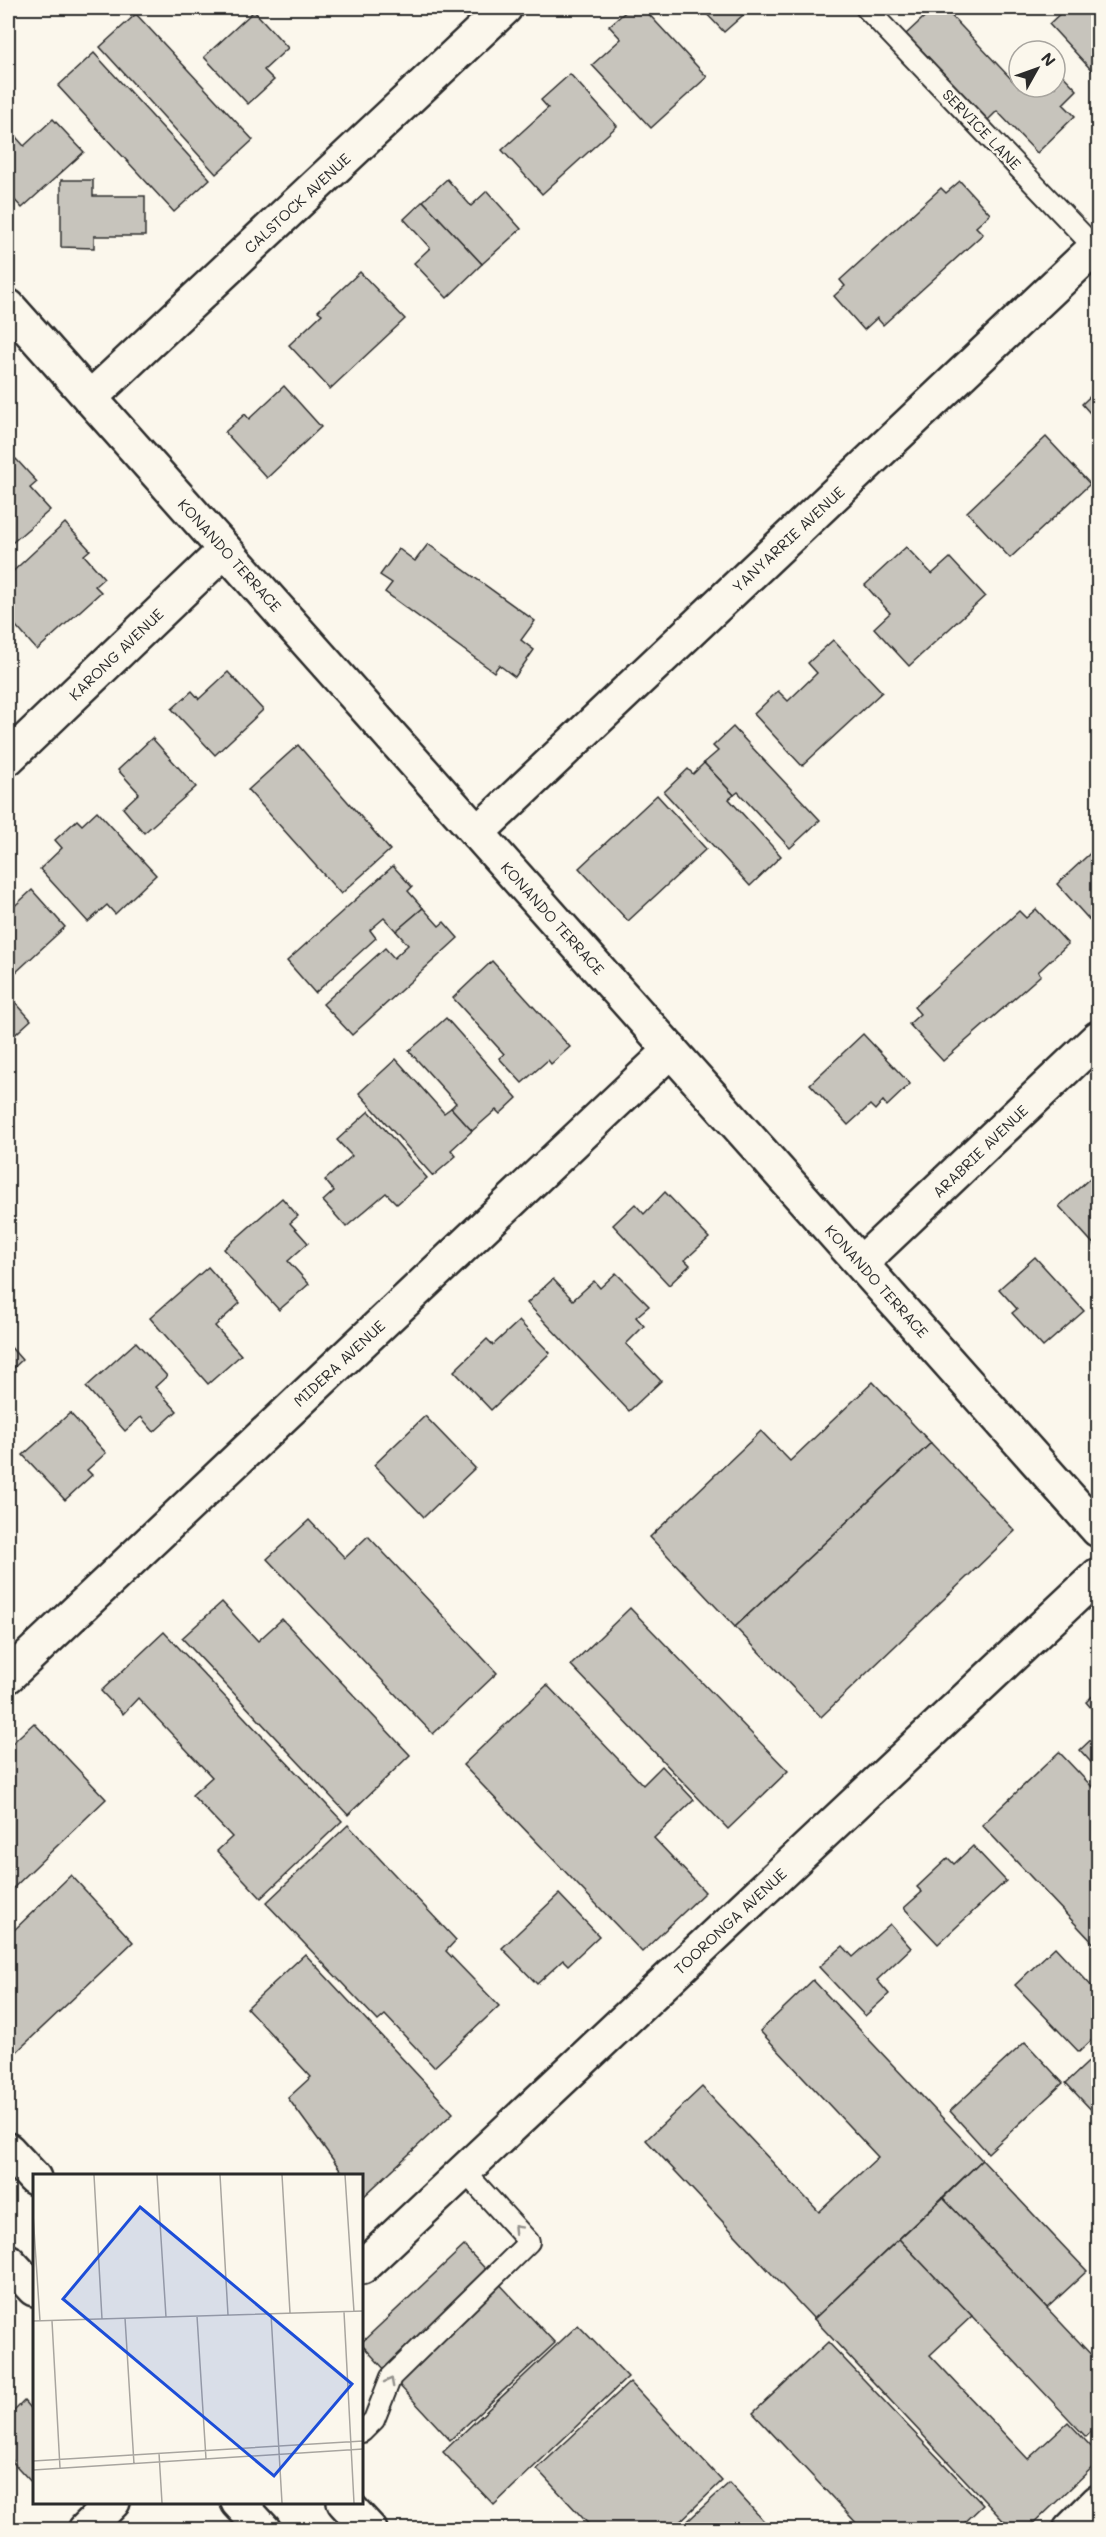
<svg xmlns="http://www.w3.org/2000/svg" width="1106" height="2537" viewBox="0 0 1106 2537" font-family="Mali,sans-serif">
  <style>
    .building { fill: #c7c4bc; stroke: #2b2b2b; stroke-width: 1.5 }
    .lines { fill: none; stroke-linecap: round; stroke-linejoin: round }
    .service-casing { stroke: #2b2b2b; stroke-width: 24 }
    .minor-casing { stroke: #2b2b2b; stroke-width: 38 }
    .secondary-casing { stroke: #2b2b2b; stroke-width: 38 }
    .service { stroke: #fbf7ec; stroke-width: 20 }
    .minor { stroke: #fbf7ec; stroke-width: 33 }
    .secondary { stroke: #fbf7ec; stroke-width: 33 }
    .oneway { stroke: #93918c }
    .labels { text-anchor: middle; dominant-baseline: central; stroke-width: 5; stroke-linejoin: round; paint-order: stroke }
    .street-label { font-size: 15px; fill: #2b2b2b; stroke: #fbf7ec }
    .inset-road { fill: none; stroke: #a8a59f; stroke-width: 1.5 }
    .view { fill: #1d4ed8; fill-opacity: 0.15; stroke: #1d4ed8; stroke-width: 3 }
    .inset-edge { fill: none; stroke: #2b2b2b; stroke-width: 3 }
  </style>
  <rect width="100%" height="100%" fill="#fbf7ec"/>
  <filter id="ink" filterUnits="userSpaceOnUse"><feTurbulence type="fractalNoise" baseFrequency=".0167" numOctaves="2"/><feDisplacementMap in="SourceGraphic" scale="12" xChannelSelector="R" yChannelSelector="G"/><feConvolveMatrix kernelMatrix="1 2 1 2 8 2 1 2 1" color-interpolation-filters="sRGB"/></filter>
  <g filter="url(#ink)">
    <g class="building">
      <polygon points="630,8 643,8 707,77 651,128 592,65 621,39 609,26"/>
      <polygon points="701,8 751,8 724,32"/>
      <polygon points="934,8 944,8 1015,83 1019,79 1019,87 1055,87 1055,67 1077,90 1063,104 1075,116 1037,153 997,111 988,120 906,34"/>
      <polygon points="1066,8 1086,8 1098,21 1098,77 1049,24"/>
      <polygon points="254,11 288,48 264,70 274,80 248,104 204,57"/>
      <polygon points="136,14 253,140 216,174 100,47"/>
      <polygon points="94,53 210,179 174,212 58,86"/>
      <polygon points="570,74 617,126 542,194 502,150 548,108 541,100"/>
      <polygon points="53,119 84,152 22,208 8,193 8,128 24,146"/>
      <polygon points="447,179 471,206 487,191 521,229 482,264 423,201"/>
      <polygon points="61,180 93,180 93,196 145,196 145,236 94,236 94,248 61,247"/>
      <polygon points="960,181 990,214 976,227 983,234 883,325 877,318 864,330 834,296 845,286 840,280 941,188 946,193"/>
      <polygon points="423,201 482,264 447,298 414,263 430,248 404,219"/>
      <polygon points="360,272 405,319 330,389 289,345 322,314 318,311"/>
      <polygon points="284,386 321,427 267,478 225,432 245,414 249,419"/>
      <polygon points="1098,389 1098,422 1082,404"/>
      <polygon points="1046,437 1090,484 1010,558 967,512"/>
      <polygon points="16,459 37,482 30,488 50,510 12,543 8,538 8,464 9,466"/>
      <polygon points="65,523 90,550 84,555 104,578 95,586 101,592 37,650 8,617 8,576"/>
      <polygon points="428,544 535,621 521,640 534,650 515,677 499,665 494,672 385,592 392,583 380,575 399,549 415,561"/>
      <polygon points="906,547 932,574 950,558 985,596 909,666 874,628 890,613 865,585"/>
      <polygon points="833,640 882,692 802,766 754,714 778,691 788,701 817,673 808,663"/>
      <polygon points="228,672 263,710 215,755 172,709 192,691 199,699"/>
      <polygon points="733,727 820,820 790,848 738,792 734,795 704,763 718,751 713,746"/>
      <polygon points="152,738 196,787 144,833 123,808 139,793 118,770"/>
      <polygon points="298,745 390,850 341,894 248,790"/>
      <polygon points="704,763 734,795 729,799 781,856 750,886 664,792 688,769 693,774"/>
      <polygon points="657,795 706,849 628,921 579,868"/>
      <polygon points="97,811 156,875 115,914 107,905 88,922 40,869 62,848 55,840 77,820 82,825"/>
      <polygon points="1098,846 1098,924 1095,926 1057,884"/>
      <polygon points="393,866 412,887 408,891 423,908 396,931 384,918 370,930 376,938 315,993 287,961"/>
      <polygon points="32,890 65,927 14,974 8,967 8,912"/>
      <polygon points="423,908 439,926 444,922 458,938 352,1035 323,1004 385,948 394,958 408,945 396,931"/>
      <polygon points="1036,909 1068,944 1038,972 1041,975 943,1061 909,1024 920,1014 914,1007 1019,911 1026,918"/>
      <polygon points="492,961 570,1047 551,1064 548,1060 522,1083 499,1058 504,1054 453,998"/>
      <polygon points="8,994 31,1020 8,1041"/>
      <polygon points="446,1018 517,1098 500,1114 496,1110 472,1131 451,1108 456,1103 409,1051"/>
      <polygon points="863,1034 910,1084 887,1106 883,1101 875,1110 870,1105 848,1125 810,1084"/>
      <polygon points="396,1059 444,1113 451,1108 472,1131 451,1150 456,1156 433,1176 359,1093"/>
      <polygon points="369,1111 427,1178 397,1204 386,1193 346,1227 323,1201 334,1191 325,1180 352,1156 337,1140"/>
      <polygon points="1098,1171 1098,1249 1059,1206"/>
      <polygon points="665,1192 709,1238 685,1260 690,1265 669,1285 613,1225 635,1204 644,1214"/>
      <polygon points="282,1198 298,1216 290,1223 308,1243 288,1261 309,1284 279,1310 224,1249"/>
      <polygon points="1035,1257 1084,1311 1043,1347 1012,1313 1017,1309 999,1289"/>
      <polygon points="208,1267 240,1303 215,1326 241,1355 208,1384 150,1318"/>
      <polygon points="616,1273 649,1306 636,1317 644,1326 626,1344 661,1381 629,1411 527,1303 553,1279 573,1300 594,1281 600,1288"/>
      <polygon points="519,1321 550,1353 491,1410 454,1371 487,1339 493,1345"/>
      <polygon points="136,1342 167,1376 155,1387 177,1411 154,1432 141,1417 125,1431 86,1387"/>
      <polygon points="8,1344 22,1360 8,1373"/>
      <polygon points="873,1382 931,1443 735,1627 650,1537 761,1431 790,1461"/>
      <polygon points="70,1413 106,1453 87,1470 92,1475 65,1500 23,1455"/>
      <polygon points="425,1416 475,1468 424,1517 374,1465"/>
      <polygon points="931,1443 1015,1531 821,1717 735,1627"/>
      <polygon points="309,1520 345,1558 368,1536 497,1673 433,1734 267,1559"/>
      <polygon points="222,1602 258,1641 282,1619 410,1755 348,1815 182,1638"/>
      <polygon points="630,1608 788,1771 728,1829 571,1665"/>
      <polygon points="164,1632 342,1821 261,1898 217,1851 232,1837 192,1795 212,1777 138,1698 123,1714 101,1691"/>
      <polygon points="547,1685 643,1785 662,1766 694,1800 654,1838 705,1892 642,1952 463,1765"/>
      <polygon points="1098,1691 1098,1716 1086,1702"/>
      <polygon points="34,1723 106,1799 8,1893 8,1747"/>
      <polygon points="1098,1733 1098,1770 1080,1750"/>
      <polygon points="1059,1752 1098,1793 1098,1948 982,1825"/>
      <polygon points="348,1825 456,1940 446,1951 499,2006 434,2067 385,2015 378,2021 266,1903"/>
      <polygon points="973,1846 1006,1881 938,1944 904,1908 922,1892 917,1887 948,1858 954,1864"/>
      <polygon points="71,1875 133,1942 8,2060 8,1936"/>
      <polygon points="559,1894 599,1936 568,1965 563,1960 537,1984 502,1948"/>
      <polygon points="890,1924 911,1948 877,1980 889,1994 865,2016 819,1967 843,1946 853,1957"/>
      <polygon points="1055,1947 1098,1993 1098,2034 1079,2052 1015,1985"/>
      <polygon points="305,1954 453,2113 362,2198 362,2176 345,2176 288,2098 311,2077 247,2008"/>
      <polygon points="813,1980 982,2160 814,2319 646,2140 702,2087 819,2212 878,2157 760,2031"/>
      <polygon points="1025,2042 1063,2083 988,2153 950,2111"/>
      <polygon points="1098,2053 1098,2117 1066,2083"/>
      <polygon points="982,2160 1087,2271 1047,2308 943,2198"/>
      <polygon points="943,2198 1098,2362 1098,2425 1086,2437 899,2239"/>
      <polygon points="899,2239 972,2316 930,2355 1028,2459 1068,2422 1098,2454 1098,2462 1027,2530 1012,2530 814,2319"/>
      <polygon points="464,2246 555,2343 450,2440 362,2345 362,2342"/>
      <polygon points="578,2325 628,2377 494,2505 443,2452"/>
      <polygon points="828,2342 983,2505 957,2530 863,2530 753,2413"/>
      <polygon points="630,2382 722,2481 671,2530 594,2530 537,2469"/>
      <polygon points="24,2401 34,2413 34,2485 9,2458 8,2460 8,2417"/>
      <polygon points="729,2483 772,2530 678,2530"/>
    </g>
    <g class="lines">
      <defs>
        <g id="service">
          <polyline points="866,8 1098,251"/>
          <polyline points="362,2432 374,2420 391,2377 529,2242 464,2171"/>
        </g>
        <g id="minor">
          <polyline points="8,306 1098,1530"/>
          <polyline points="90,398 505,8"/>
          <polyline points="8,758 225,550"/>
          <polyline points="477,833 1098,245"/>
          <polyline points="861,1263 1098,1038"/>
          <polyline points="8,1676 671,1050"/>
          <polyline points="362,2267 1098,1575"/>
          <polyline points="85,2530 113,2502"/>
          <polyline points="1070,2530 1098,2502"/>
        </g>
        <g id="secondary">
          <polyline points="8,2150 34,2178"/>
          <polyline points="8,2261 34,2289"/>
          <polyline points="238,2502 264,2530"/>
          <polyline points="344,2502 370,2530"/>
        </g>
      </defs>
      <use href="#service" class="service-casing"/>
      <use href="#minor" class="minor-casing"/>
      <use href="#secondary" class="secondary-casing"/>
      <use href="#service" class="service"/>
      <use href="#minor" class="minor"/>
      <use href="#secondary" class="secondary"/>
    </g>
    <defs><path id="oneway-chevron" d="M-2-3.5L2.5 0L-2 3.5" fill="none" stroke-width="1.6" stroke-linecap="round" stroke-linejoin="round" transform="scale(1.5)"/></defs>
    <g class="oneway">
      <use href="#oneway-chevron" transform="translate(517 2229) rotate(-133)"/>
      <use href="#oneway-chevron" transform="translate(390 2382) rotate(-62)"/>
    </g>
  </g>
  <g class="labels">
    <g class="street-label">
      <text transform="translate(982 129) rotate(46)">SERVICE LANE</text>
      <text transform="translate(297 203) rotate(-43)">CALSTOCK AVENUE</text>
      <text transform="translate(788 539) rotate(-43)">YANYARRIE AVENUE</text>
      <text transform="translate(230 555) rotate(48)">KONANDO TERRACE</text>
      <text transform="translate(116 654) rotate(-44)">KARONG AVENUE</text>
      <text transform="translate(553 918) rotate(48)">KONANDO TERRACE</text>
      <text transform="translate(980 1151) rotate(-44)">ARABRIE AVENUE</text>
      <text transform="translate(877 1281) rotate(48)">KONANDO TERRACE</text>
      <text transform="translate(339 1363) rotate(-43)">MIDERA AVENUE</text>
      <text transform="translate(730 1921) rotate(-43)">TOORONGA AVENUE</text>
    </g>
  </g>
  <g transform="translate(33 2174)">
    <rect width="330" height="330" fill="#fbf7ec"/>
    <path class="inset-road" d="M61 1 69 145M124 1 133 143M187 1 195 141M249 1 257 139M312 1 321 138M0 40 7 147M311 138 321 329M238 140 249 329M164 142 173 285M92 144 101 290M0 147 330 137M19 147 27 294M126 279 129 329M0 287 330 267M0 296 330 275"/>
    <path class="view" d="M107 33 319 210 241 302 30 125Z"/>
    <rect width="330" height="330" class="inset-edge"/>
  </g>
  <rect width="1106" height="2537" fill="none" stroke="#fbf7ec" stroke-width="30"/>
  <rect x="15" y="15" width="1076" height="2507" fill="none" stroke="#2b2b2b" stroke-width="2" filter="url(#ink)"/>
  <g transform="translate(1037 69) rotate(50)"><circle r="28" fill="#fbf7ec" stroke="#a8a59f" stroke-width="1.5"/>
  <path d="M0-4.5L10 22L0 15L-10 22Z" fill="#2b2b2b"/>
  <text y="-9" font-size="16" font-weight="bold" text-anchor="middle" fill="#2b2b2b">N</text>
  </g>
</svg>
